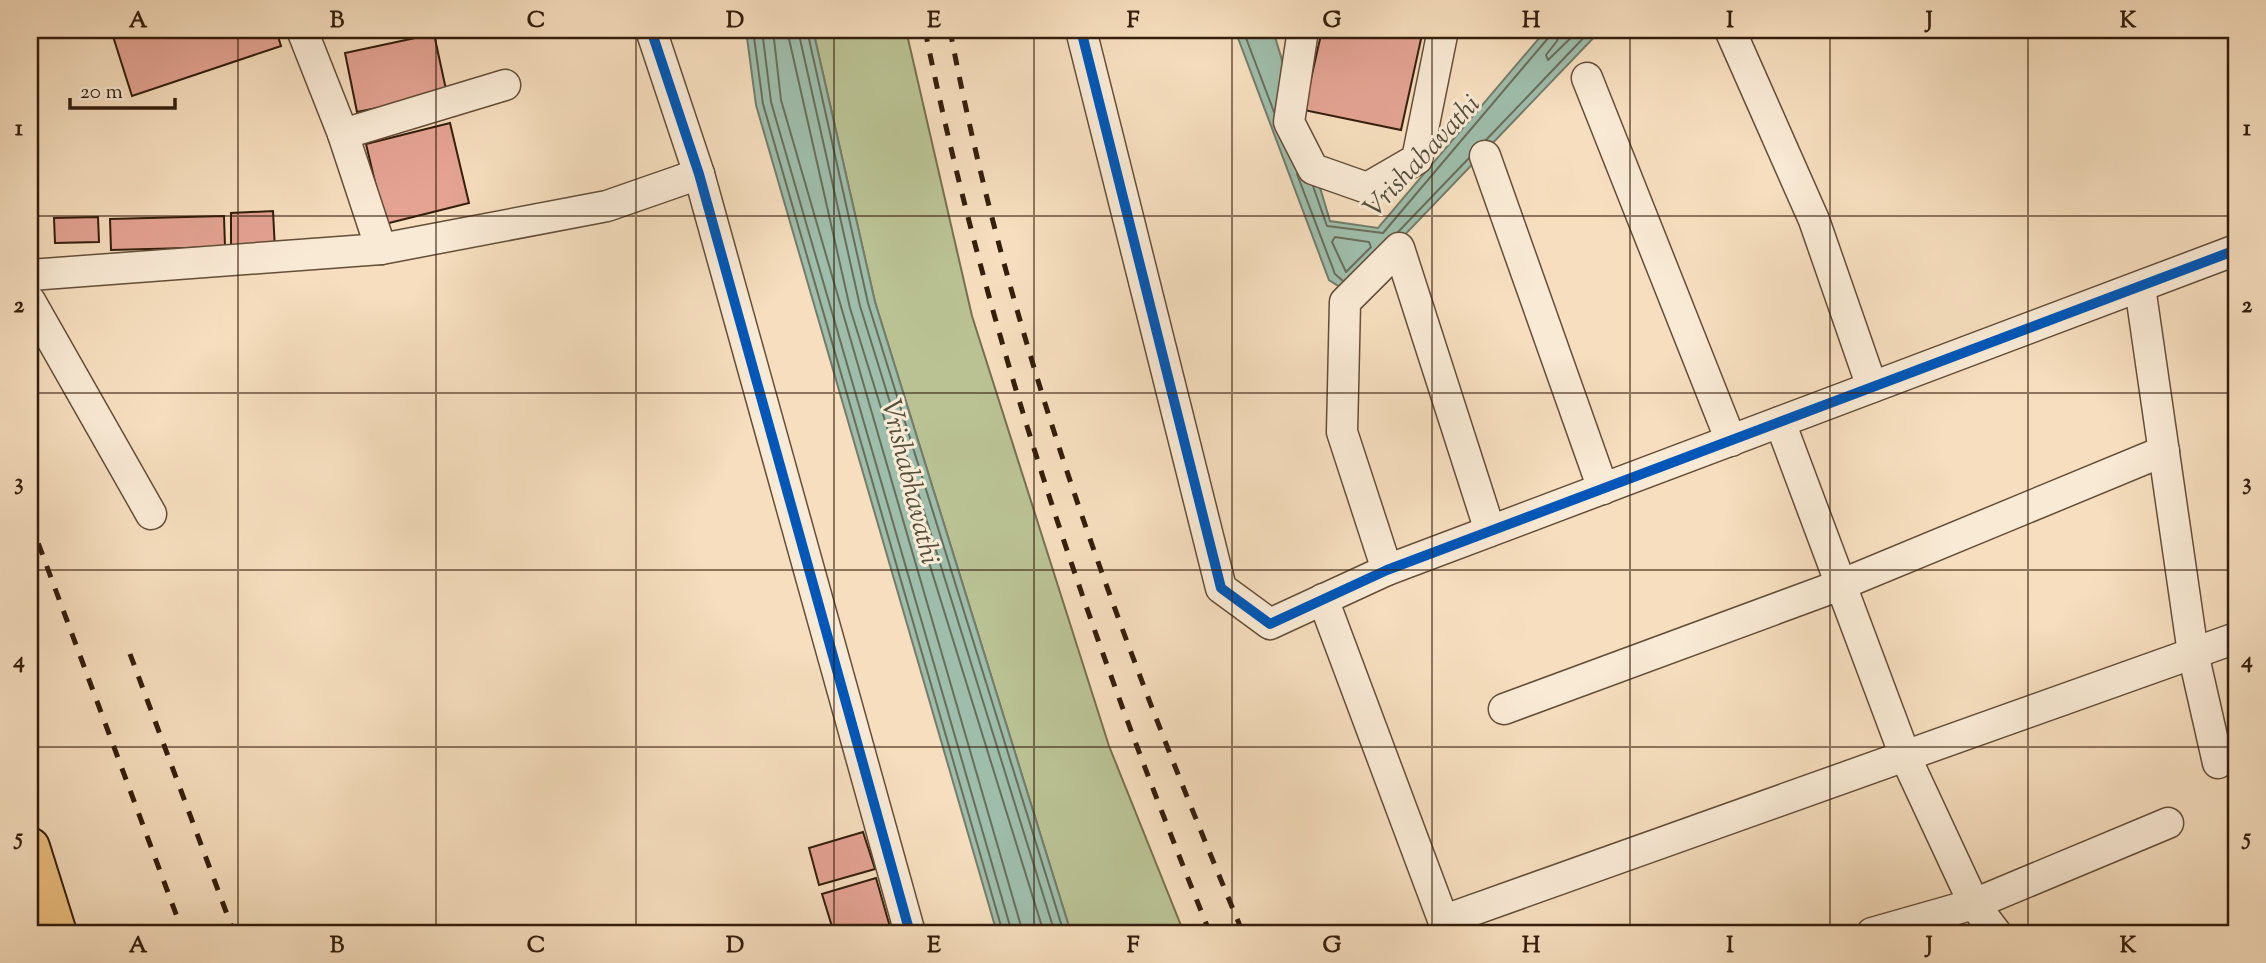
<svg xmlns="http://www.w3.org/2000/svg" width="2266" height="963" viewBox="0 0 2266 963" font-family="'Sorts Mill Goudy',serif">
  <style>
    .green { fill: #bac294; stroke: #777050; stroke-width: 2 }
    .water { fill: #9ebdab; stroke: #747d6b; stroke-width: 2 }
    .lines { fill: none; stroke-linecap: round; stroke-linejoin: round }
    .shore { stroke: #696e5b; stroke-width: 2 }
    .building { fill: #e4a393; stroke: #341e0b; stroke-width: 2 }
    .minor-casing { stroke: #644e38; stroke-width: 33 }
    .primary-casing { stroke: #341e0b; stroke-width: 42 }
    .minor { stroke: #f9ead5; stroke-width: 30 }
    .primary { stroke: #ebbf7f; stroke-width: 38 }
    .rail { stroke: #341e0b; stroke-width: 5; stroke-dasharray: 12 12; stroke-linecap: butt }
    .cycleway-casing { stroke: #f9ead5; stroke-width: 15 }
    .cycleway { stroke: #0057b8; stroke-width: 10 }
    .grid { fill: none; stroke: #341e0b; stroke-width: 2; stroke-opacity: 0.55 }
    .labels { text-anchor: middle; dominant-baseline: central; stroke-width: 6; stroke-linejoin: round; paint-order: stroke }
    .water-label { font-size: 28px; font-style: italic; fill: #544e3b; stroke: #f9ead5 }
    .neatline { fill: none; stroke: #341e0b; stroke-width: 2.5 }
    .grid-label { font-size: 23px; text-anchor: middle; font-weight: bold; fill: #341e0b }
  </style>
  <rect width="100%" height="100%" fill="#f6debe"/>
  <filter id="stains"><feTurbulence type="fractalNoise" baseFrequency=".00286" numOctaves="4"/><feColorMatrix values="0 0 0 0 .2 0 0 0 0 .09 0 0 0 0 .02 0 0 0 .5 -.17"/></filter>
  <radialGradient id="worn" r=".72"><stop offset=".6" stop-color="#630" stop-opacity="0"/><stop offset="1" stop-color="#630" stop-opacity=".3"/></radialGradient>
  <polygon class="green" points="813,30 906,30 972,316 1109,746 1184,933 1071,933 875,302"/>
  <g class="water">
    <polygon points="746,30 813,30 875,302 1071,933 997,933 756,105"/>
    <polygon points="1235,30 1273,30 1330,221 1378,228 1546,30 1601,30 1349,293 1329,280"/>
  </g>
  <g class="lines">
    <g class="shore">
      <polyline points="753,30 763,104 1003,933"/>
      <polyline points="762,30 771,102 1012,933"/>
      <polyline points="773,30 781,100 1023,933"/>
      <polyline points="787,30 850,308 1044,933"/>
      <polyline points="798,30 860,306 1055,933"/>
      <polyline points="807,30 868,303 1064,933"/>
      <polyline points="1243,30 1274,112"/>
      <polyline points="1560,30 1557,41 1546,55 1548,60 1579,30"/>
      <polyline points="1486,140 1591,30"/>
      <polyline points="1297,174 1335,274 1343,281"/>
      <polyline points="1313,186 1327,226 1383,233 1549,37 1551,30"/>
      <polyline points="1398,232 1469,158"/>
      <polygon points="1335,237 1369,242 1371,247 1346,272 1332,242"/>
    </g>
  </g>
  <g class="building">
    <polygon points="111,30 276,30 281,46 132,96"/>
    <polygon points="1322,30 1423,30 1401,130 1304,110"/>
    <polygon points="434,34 447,94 357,112 345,53"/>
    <polygon points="450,123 469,203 385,224 366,144"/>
    <polygon points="273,211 275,250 231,251 231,213"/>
    <polygon points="224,216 225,247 111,250 110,219"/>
    <polygon points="98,217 99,242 55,243 54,218"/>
    <polygon points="863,832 875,869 819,885 809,848"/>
    <polygon points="876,878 890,927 868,933 834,933 822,894"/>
  </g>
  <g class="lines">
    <defs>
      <g id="minor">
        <polyline points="302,30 343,134 381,249"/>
        <polyline points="651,30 699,174 910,933"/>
        <polyline points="1081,30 1221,588 1270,624 1387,570 2236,250"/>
        <polyline points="1303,30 1289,122 1313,169 1367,188 1417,159 1443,30"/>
        <polyline points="1730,30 1814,220 1872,387"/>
        <polyline points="1587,78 1731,441"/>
        <polyline points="343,134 505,85"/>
        <polyline points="1485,156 1603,489"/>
        <polyline points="30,275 381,249 607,206 699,174"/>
        <polyline points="2140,287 2193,653 2218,763"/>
        <polyline points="30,301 151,514"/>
        <polyline points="1780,422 1905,756 1974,904 1996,933"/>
        <polyline points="1387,570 1342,432 1345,302 1399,248 1490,531"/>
        <polyline points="1323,599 1448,933"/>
        <polyline points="1504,709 1840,585 2164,451"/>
        <polyline points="1445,920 2236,638"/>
        <polyline points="1872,933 1974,904 2168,823"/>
      </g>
      <polyline id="primary" points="30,847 57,933"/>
    </defs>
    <use href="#minor" class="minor-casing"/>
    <use href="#primary" class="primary-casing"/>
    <use href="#minor" class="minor"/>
    <use href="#primary" class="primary"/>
    <g class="rail">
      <path d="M925 30C988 340 1091 640 1210 933"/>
      <path d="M950 30C1009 341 1121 642 1243 933"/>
      <polyline points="30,521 183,933"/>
      <polyline points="130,654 234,933"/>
    </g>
    <defs>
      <g id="cycleway">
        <polyline points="651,30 699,174 910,933"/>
        <polyline points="1081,30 1221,588 1270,624 1387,570 2236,250"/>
      </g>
    </defs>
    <use href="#cycleway" class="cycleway-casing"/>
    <use href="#cycleway" class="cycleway"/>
  </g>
  <path class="grid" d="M238 30V933M436 30V933M636 30V933M834 30V933M1034 30V933M1232 30V933M1432 30V933M1630 30V933M1830 30V933M2028 30V933M30 216H2236M30 393H2236M30 570H2236M30 747H2236"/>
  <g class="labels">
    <g class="water-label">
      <text transform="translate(1423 157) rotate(-47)">Vrishabavathi</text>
      <text transform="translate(909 482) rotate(76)">Vrishabhavathi</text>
    </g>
  </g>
  <rect width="2266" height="963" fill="none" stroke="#f6debe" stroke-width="77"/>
  <path d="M70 98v10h105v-10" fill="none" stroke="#341e0b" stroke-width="3.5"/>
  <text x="80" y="98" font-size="21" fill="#341e0b" stroke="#f9ead5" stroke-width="5" paint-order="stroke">20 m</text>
  <rect x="38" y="38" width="2190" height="887" class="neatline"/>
  <g class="grid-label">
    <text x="138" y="27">A</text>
    <text x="337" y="27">B</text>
    <text x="536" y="27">C</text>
    <text x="735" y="27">D</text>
    <text x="934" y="27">E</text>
    <text x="1133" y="27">F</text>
    <text x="1332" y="27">G</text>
    <text x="1531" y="27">H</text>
    <text x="1730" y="27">I</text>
    <text x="1929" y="27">J</text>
    <text x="2128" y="27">K</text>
    <text x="19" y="135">1</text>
    <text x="2247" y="135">1</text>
    <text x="19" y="312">2</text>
    <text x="2247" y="312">2</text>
    <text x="19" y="489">3</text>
    <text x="2247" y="489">3</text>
    <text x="19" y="667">4</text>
    <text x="2247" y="667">4</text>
    <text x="19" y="844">5</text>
    <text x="2247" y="844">5</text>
    <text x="138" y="952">A</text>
    <text x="337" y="952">B</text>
    <text x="536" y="952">C</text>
    <text x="735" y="952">D</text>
    <text x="934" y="952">E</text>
    <text x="1133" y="952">F</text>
    <text x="1332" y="952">G</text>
    <text x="1531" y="952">H</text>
    <text x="1730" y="952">I</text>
    <text x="1929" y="952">J</text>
    <text x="2128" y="952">K</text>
  </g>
  <rect width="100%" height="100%" filter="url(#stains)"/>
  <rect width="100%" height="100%" fill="url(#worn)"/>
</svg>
